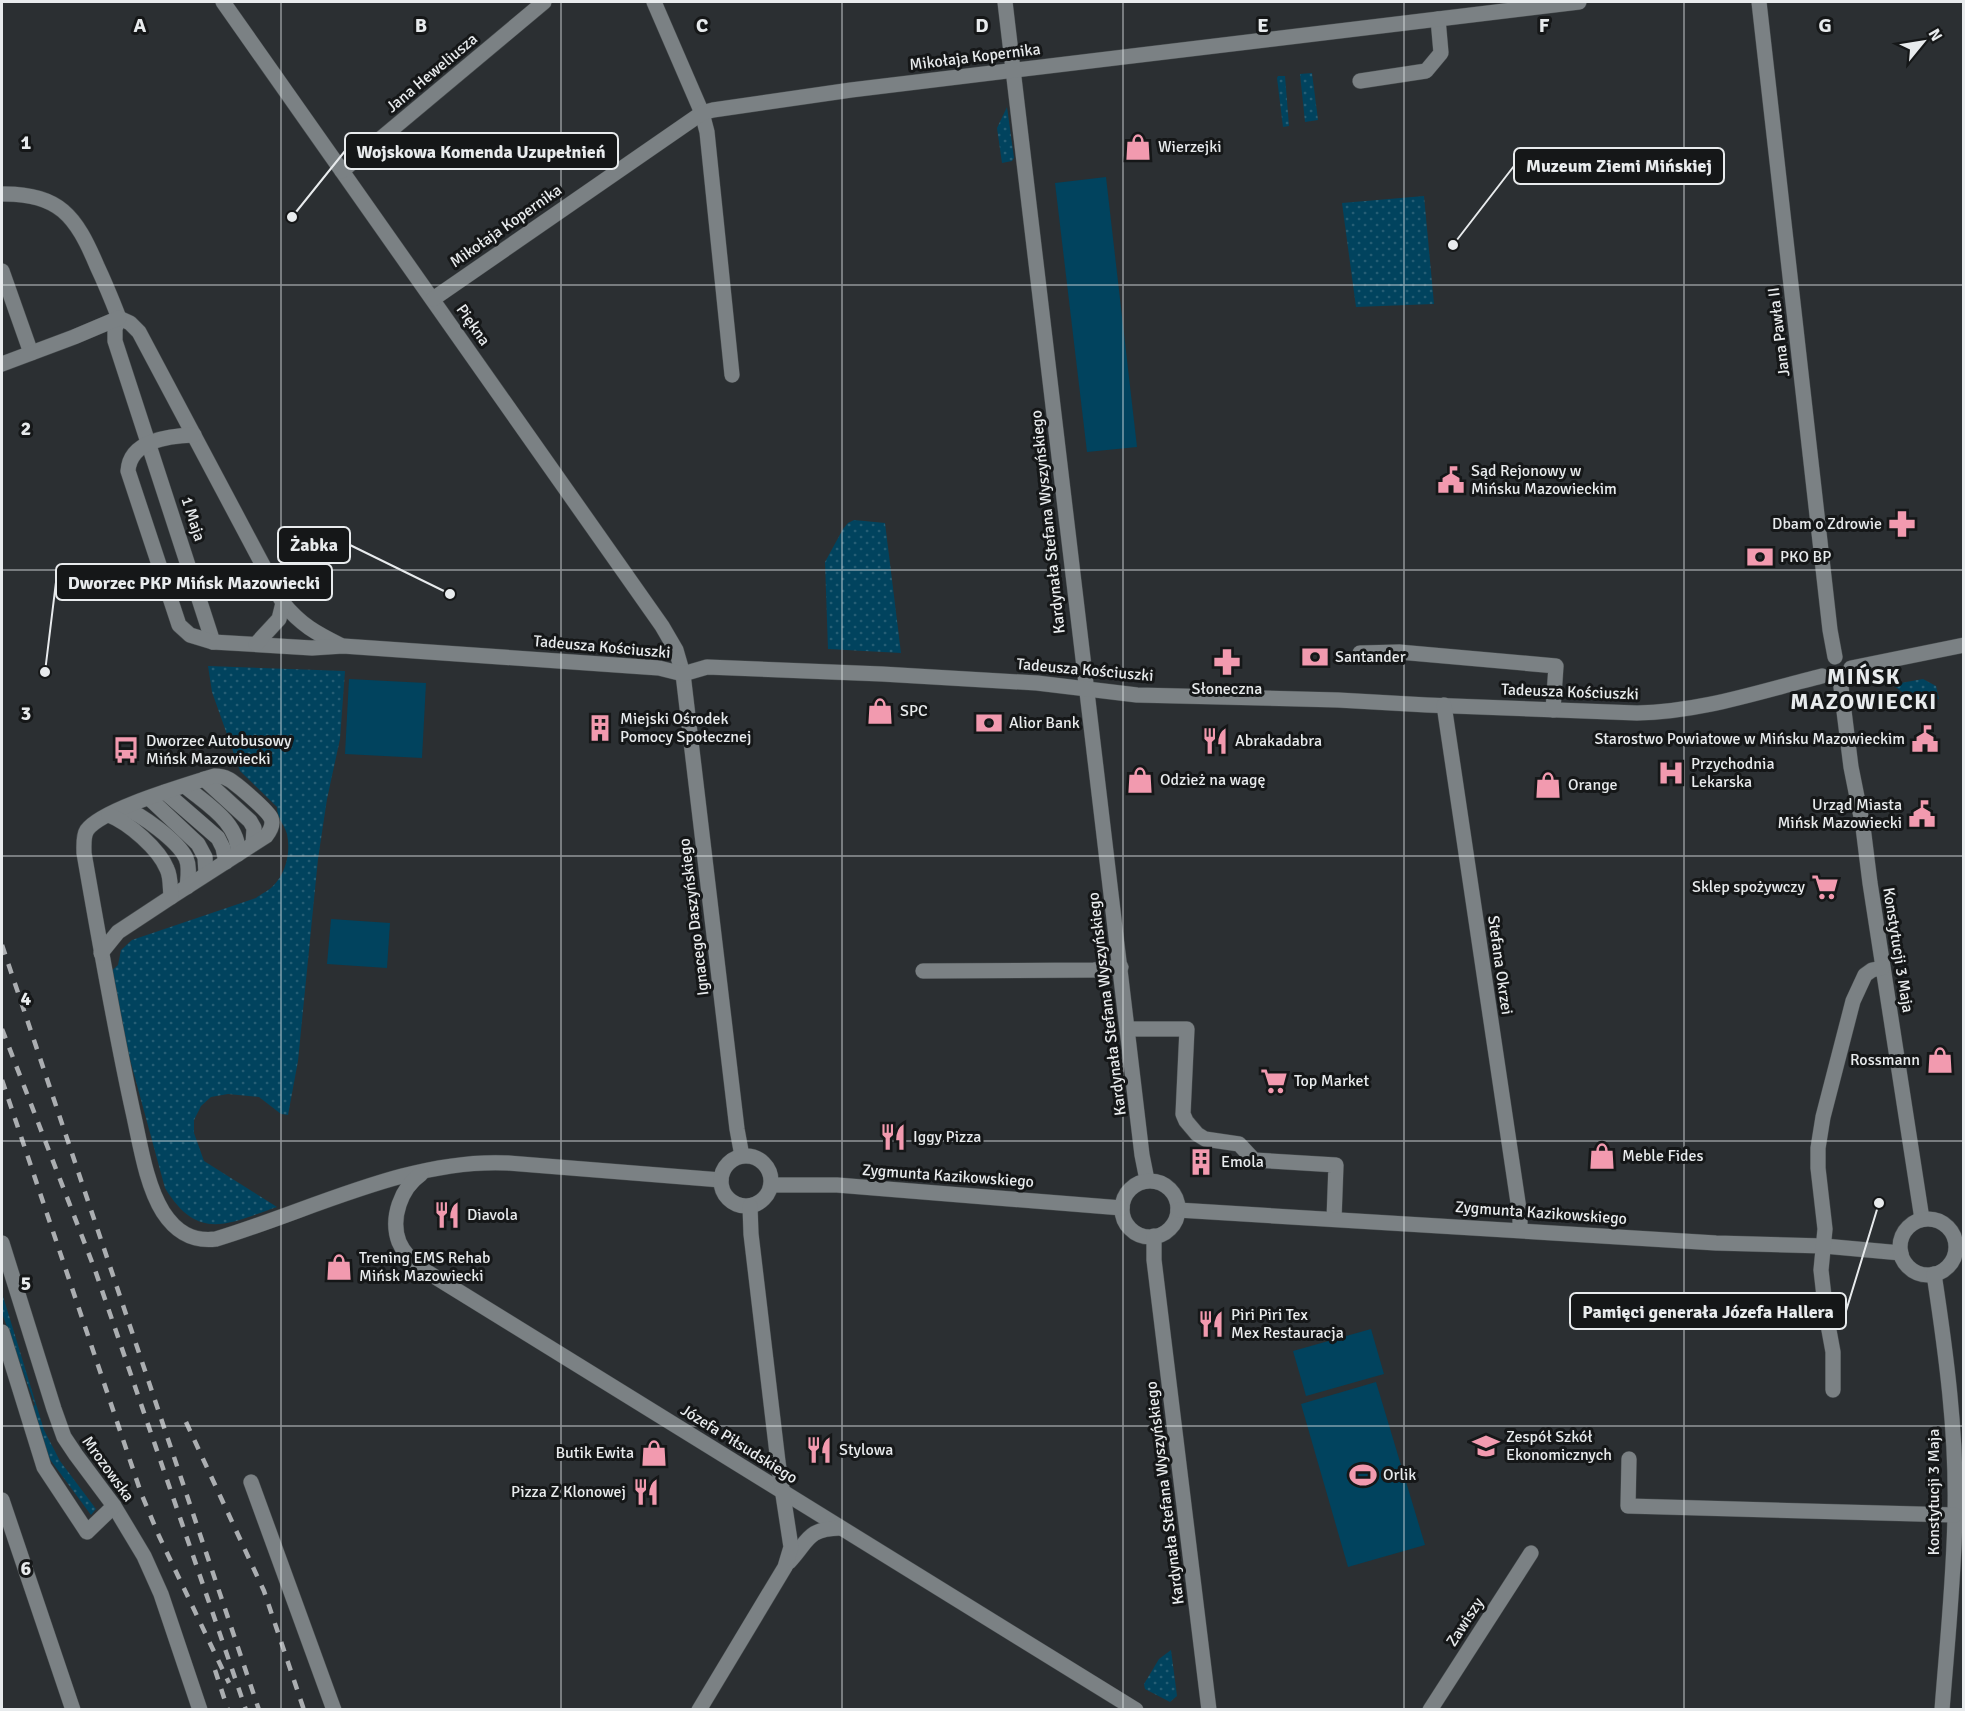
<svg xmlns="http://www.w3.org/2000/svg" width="1965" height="1711" viewBox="0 0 1965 1711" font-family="Signika,sans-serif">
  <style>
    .grass { fill: url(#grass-dots) }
    .garden { fill: #01435e }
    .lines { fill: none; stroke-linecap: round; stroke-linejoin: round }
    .minor-casing { stroke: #464b4d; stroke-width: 16 }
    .minor { stroke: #7b8184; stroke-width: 15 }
    .rail { stroke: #abaeb1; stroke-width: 4.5; stroke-dasharray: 10 10; stroke-linecap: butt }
    .grid { fill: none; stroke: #e8ebed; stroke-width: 1.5; stroke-opacity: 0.55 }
    .labels { text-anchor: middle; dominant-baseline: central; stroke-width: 6; stroke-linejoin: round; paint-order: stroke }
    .street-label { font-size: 16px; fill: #e8ebed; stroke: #151718 }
    .poi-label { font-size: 16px; fill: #e8ebed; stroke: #151718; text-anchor: start }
    .district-label { font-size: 22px; font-weight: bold; letter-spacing: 1.5px; fill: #e8ebed; stroke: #151718 }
    .grid-label { font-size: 20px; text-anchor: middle; font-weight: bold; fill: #e8ebed; stroke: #151718; stroke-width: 6; stroke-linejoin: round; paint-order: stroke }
    .leader { fill: none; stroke: #e8ebed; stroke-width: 2 }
    .callout-dot { fill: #e8ebed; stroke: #151718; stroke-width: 2 }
    .callout { fill: #151718; stroke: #e8ebed; stroke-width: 2 }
    .callout-label { font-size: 18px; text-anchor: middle; font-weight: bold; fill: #e8ebed }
  </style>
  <defs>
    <pattern id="grass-dots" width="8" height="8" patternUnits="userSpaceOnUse" patternTransform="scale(1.5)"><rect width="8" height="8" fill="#01435e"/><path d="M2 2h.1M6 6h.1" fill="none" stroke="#265e75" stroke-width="1.8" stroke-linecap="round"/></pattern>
  </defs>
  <rect width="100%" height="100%" fill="#2b2f32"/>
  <g class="grass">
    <polygon points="1312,73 1318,120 1305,122 1300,74"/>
    <polygon points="1278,76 1285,76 1289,126 1283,127 1277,78"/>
    <polygon points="1007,107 1014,158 1012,161 1002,163 997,128"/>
    <polygon points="1424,196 1434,304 1356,307 1342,203"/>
    <polygon points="854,520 885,523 901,653 828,649 825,562 843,529 848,523"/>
    <path d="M208 666 345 671 340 739 327 799 318 859 298 1061 288 1115 281 1114 259 1097 228 1094 211 1097 201 1106 194 1120V1133L204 1161 277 1207C227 1224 198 1242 165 1188L107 975 118 965 121 950 132 940 256 898C261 894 268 891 272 887 286 874 291 852 287 834 284 824 277 818 277 807L240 771 212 692Z"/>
    <polygon points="1923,679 1936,686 1939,699 1920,703 1916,702 1894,686 1895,684"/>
    <polygon points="2,1293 44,1430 60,1461 96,1509 91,1515 46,1454 30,1408 35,1405 2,1313"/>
    <polygon points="1171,1650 1177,1696 1170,1702 1145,1689 1144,1684 1159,1659"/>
  </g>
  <g class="garden">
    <polygon points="1106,177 1137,447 1087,452 1055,183"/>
    <polygon points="349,679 426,683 422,758 345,754"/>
    <polygon points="331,919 390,923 387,968 327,964"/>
    <polygon points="1371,1329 1384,1374 1306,1396 1293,1351"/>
    <polygon points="1376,1382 1425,1545 1348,1567 1301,1404"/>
  </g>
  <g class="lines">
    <defs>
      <g id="minor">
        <polyline points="223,2 662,626 676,650 683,674 737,1129 742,1156"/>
        <polyline points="654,2 702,113 707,132 732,375"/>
        <polyline points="1005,2 1142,1155 1147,1180"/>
        <polyline points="1759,2 1830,630 1835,657"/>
        <polyline points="1360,81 1426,71 1441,53 1438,19"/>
        <polyline points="342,171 544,2"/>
        <path d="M2 194C59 193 76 216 97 266 105 283 112 300 119 318L115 329V341L213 642"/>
        <polyline points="2,271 31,353"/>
        <polyline points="433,299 702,113 713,110 851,90 1579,2"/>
        <path d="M119 318 130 323 139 332 283 603C301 625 316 633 340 645"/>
        <polyline points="2,364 74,337 119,318"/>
        <path d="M194 435C169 436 130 440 128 471L179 625 190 635 213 642 312 648 343 646 630 666 659 668 683 674 707 667 882 674 1037 683 1137 695 1338 700 1427 705 1637 713C1701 712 1761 691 1822 676"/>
        <polyline points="256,644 279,619 283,603"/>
        <polyline points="1360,653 1399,652 1556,666 1553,710"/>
        <polyline points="1851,668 1964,645"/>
        <polyline points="1841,687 1851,767 1863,827 1870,883 1922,1219"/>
        <polyline points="1444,705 1520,1216 1520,1230"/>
        <polyline points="204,779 250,821 254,828 253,844"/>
        <path d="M185 786C206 804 240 823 238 854"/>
        <polyline points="165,792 218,838 223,848 226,862"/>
        <polyline points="149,798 198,844 205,857 206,874"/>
        <path d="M124 808C141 814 178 841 186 858 190 867 188 877 187 887"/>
        <path d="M171 897 266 836C270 831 274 825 271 818 268 811 236 783 228 779 223 776 219 776 214 776 187 785 102 809 87 830 83 836 84 846 84 853 99 939 114 1026 133 1112 140 1143 146 1185 163 1212 176 1232 192 1242 216 1239 310 1211 409 1158 508 1163L721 1180"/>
        <path d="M101 953 118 932 171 897C170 888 171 877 167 869 159 849 129 823 109 815"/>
        <polyline points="923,971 1094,970 1121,967"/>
        <polyline points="1128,1029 1187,1029 1183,1114 1186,1121 1197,1134 1205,1139 1239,1144 1254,1160 1336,1165 1334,1219"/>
        <circle cx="746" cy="1181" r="25"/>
        <path d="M421 1174C401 1188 390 1218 399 1242 404 1254 414 1263 424 1270L1136 1710"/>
        <circle cx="1150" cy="1209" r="28"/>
        <polyline points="771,1185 837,1185 1122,1208"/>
        <polyline points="1178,1210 1716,1243 1824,1246 1901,1253"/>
        <circle cx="1928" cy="1247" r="28"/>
        <polyline points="1154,1236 1154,1260 1209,1710"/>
        <polyline points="2,1243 54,1409 64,1437 76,1455 114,1506 144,1556 161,1594 200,1710"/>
        <path d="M1934 1274C1946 1353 1957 1434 1955 1514 1954 1579 1947 1645 1942 1710"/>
        <polyline points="2,1332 44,1467 87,1532 114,1506"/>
        <polyline points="1833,1390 1833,1352 1826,1314 1821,1270 1825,1229 1818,1168 1818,1148 1823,1117 1853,1001 1865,975 1872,970 1882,968"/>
        <polyline points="1629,1459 1628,1506 1955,1515"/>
        <polyline points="251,1482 334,1710"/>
        <polyline points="2,1500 73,1710"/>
        <path d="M789 1562C809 1541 806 1529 840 1528"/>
        <polyline points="699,1710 785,1567 791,1547 778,1462 751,1234 750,1206"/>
        <polyline points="1430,1710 1531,1553"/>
      </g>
    </defs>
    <use href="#minor" class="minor-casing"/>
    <use href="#minor" class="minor"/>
    <g class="rail">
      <polyline points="2,945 259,1710"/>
      <polyline points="2,1029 95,1270 246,1710"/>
      <polyline points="2,1080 141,1493 159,1536 229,1683"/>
      <polyline points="186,1422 264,1591 304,1710"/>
      <polyline points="215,1670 228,1710"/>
    </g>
  </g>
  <path class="grid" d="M281 2V1710M561 2V1710M842 2V1710M1123 2V1710M1404 2V1710M1684 2V1710M2 285H1964M2 570H1964M2 856H1964M2 1141H1964M2 1426H1964"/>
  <defs>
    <symbol id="shop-bare" viewBox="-9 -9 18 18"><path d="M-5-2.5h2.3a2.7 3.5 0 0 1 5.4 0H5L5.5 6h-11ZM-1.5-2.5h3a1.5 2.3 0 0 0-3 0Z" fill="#f29aaf" stroke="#151718" stroke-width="2.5" paint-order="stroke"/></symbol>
    <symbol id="civic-bare" viewBox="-9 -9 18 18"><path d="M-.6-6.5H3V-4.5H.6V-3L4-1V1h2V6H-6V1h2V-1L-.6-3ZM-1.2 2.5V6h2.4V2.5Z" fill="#f29aaf" stroke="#151718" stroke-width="2.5" paint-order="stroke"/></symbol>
    <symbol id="pharmacy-bare" viewBox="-9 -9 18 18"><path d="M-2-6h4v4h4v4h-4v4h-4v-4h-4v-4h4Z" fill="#f29aaf" stroke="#151718" stroke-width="2.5" paint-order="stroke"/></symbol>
    <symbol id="bank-bare" viewBox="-9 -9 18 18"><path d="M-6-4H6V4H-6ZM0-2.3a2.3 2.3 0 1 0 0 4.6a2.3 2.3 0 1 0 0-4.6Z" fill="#f29aaf" stroke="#151718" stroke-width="2.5" paint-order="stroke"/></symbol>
    <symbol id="building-bare" viewBox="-9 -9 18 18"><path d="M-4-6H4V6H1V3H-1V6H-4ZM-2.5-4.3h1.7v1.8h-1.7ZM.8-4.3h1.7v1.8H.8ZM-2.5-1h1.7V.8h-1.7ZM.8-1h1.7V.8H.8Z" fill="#f29aaf" stroke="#151718" stroke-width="2.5" paint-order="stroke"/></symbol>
    <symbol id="restaurant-bare" viewBox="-9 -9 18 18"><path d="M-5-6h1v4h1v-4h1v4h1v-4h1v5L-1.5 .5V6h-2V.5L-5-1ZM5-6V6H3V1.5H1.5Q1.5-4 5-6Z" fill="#f29aaf" stroke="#151718" stroke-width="2.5" paint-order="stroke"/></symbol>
    <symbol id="bus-bare" viewBox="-9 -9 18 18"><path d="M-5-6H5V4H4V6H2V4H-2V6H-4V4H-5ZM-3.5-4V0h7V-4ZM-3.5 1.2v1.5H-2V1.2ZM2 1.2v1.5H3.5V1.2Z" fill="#f29aaf" stroke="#151718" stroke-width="2.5" paint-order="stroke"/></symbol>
    <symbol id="hospital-bare" viewBox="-9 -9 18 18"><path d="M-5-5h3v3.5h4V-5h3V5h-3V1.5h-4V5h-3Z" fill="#f29aaf" stroke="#151718" stroke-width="2.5" paint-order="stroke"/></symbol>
    <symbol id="supermarket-bare" viewBox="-9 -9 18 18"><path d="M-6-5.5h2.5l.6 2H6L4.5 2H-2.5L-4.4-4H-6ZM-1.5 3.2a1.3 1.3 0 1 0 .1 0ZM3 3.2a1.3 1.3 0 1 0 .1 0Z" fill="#f29aaf" stroke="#151718" stroke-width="2.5" paint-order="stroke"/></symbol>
    <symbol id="school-bare" viewBox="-9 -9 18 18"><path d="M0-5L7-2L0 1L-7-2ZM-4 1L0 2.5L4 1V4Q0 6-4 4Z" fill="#f29aaf" stroke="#151718" stroke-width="2.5" paint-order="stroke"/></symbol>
    <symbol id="stadium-bare" viewBox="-9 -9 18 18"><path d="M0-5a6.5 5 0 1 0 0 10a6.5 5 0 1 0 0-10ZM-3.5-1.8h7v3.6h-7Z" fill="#f29aaf" stroke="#151718" stroke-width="2.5" paint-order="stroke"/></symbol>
  </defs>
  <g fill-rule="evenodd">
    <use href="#shop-bare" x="1119" y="128" width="38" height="38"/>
    <use href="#civic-bare" x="1432" y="461" width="38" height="38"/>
    <use href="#pharmacy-bare" x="1883" y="505" width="38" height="38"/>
    <use href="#bank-bare" x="1741" y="538" width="38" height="38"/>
    <use href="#bank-bare" x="1296" y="638" width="38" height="38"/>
    <use href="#pharmacy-bare" x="1208" y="643" width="38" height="38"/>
    <use href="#shop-bare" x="861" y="692" width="38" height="38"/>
    <use href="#bank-bare" x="970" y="704" width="38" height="38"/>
    <use href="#building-bare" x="581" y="709" width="38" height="38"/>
    <use href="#civic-bare" x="1906" y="720" width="38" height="38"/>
    <use href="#restaurant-bare" x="1196" y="722" width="38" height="38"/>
    <use href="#bus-bare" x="107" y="731" width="38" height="38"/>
    <use href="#hospital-bare" x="1652" y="754" width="38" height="38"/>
    <use href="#shop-bare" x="1121" y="761" width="38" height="38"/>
    <use href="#shop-bare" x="1529" y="766" width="38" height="38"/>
    <use href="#civic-bare" x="1903" y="795" width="38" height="38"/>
    <use href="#supermarket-bare" x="1806" y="868" width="38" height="38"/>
    <use href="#shop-bare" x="1921" y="1041" width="38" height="38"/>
    <use href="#supermarket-bare" x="1255" y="1062" width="38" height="38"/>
    <use href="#restaurant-bare" x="874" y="1118" width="38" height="38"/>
    <use href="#shop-bare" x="1583" y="1137" width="38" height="38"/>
    <use href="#building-bare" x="1182" y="1143" width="38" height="38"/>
    <use href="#restaurant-bare" x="428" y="1196" width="38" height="38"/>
    <use href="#shop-bare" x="320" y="1248" width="38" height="38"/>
    <use href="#restaurant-bare" x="1192" y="1305" width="38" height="38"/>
    <use href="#school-bare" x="1467" y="1427" width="38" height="38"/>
    <use href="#restaurant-bare" x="800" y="1431" width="38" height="38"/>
    <use href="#shop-bare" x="635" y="1434" width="38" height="38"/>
    <use href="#stadium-bare" x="1344" y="1456" width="38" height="38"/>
    <use href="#restaurant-bare" x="627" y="1473" width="38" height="38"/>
  </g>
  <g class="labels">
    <g class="street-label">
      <text transform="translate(975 57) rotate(-7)">Mikołaja Kopernika</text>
      <text transform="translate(432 73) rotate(-40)">Jana Heweliusza</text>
      <text transform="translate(506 226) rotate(-35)">Mikołaja Kopernika</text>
      <text transform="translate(473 325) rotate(55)">Piękna</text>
      <text transform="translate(1779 332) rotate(-97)">Jana Pawła II</text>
      <text transform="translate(193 519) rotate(72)">1 Maja</text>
      <text transform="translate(1048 522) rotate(-96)">Kardynała Stefana Wyszyńskiego</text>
      <text transform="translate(602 647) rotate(5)">Tadeusza Kościuszki</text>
      <text transform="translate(1085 670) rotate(5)">Tadeusza Kościuszki</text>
      <text transform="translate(1570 692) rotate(2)">Tadeusza Kościuszki</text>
      <text transform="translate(694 917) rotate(-97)">Ignacego Daszyńskiego</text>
      <text transform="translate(1898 950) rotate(81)">Konstytucji 3 Maja</text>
      <text transform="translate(1500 965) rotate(82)">Stefana Okrzei</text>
      <text transform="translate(1107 1004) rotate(-97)">Kardynała Stefana Wyszyńskiego</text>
      <text transform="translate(948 1176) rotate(4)">Zygmunta Kazikowskiego</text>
      <text transform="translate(1541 1213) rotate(4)">Zygmunta Kazikowskiego</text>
      <text transform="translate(739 1444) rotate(32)">Józefa Piłsudskiego</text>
      <text transform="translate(108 1469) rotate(54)">Mrozowska</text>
      <text transform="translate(1934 1492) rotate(-90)">Konstytucji 3 Maja</text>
      <text transform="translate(1165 1493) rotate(-97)">Kardynała Stefana Wyszyńskiego</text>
      <text transform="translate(1465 1622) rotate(-57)">Zawiszy</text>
    </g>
    <g class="poi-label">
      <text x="1158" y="147">Wierzejki</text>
      <text x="1471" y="471">Sąd Rejonowy w<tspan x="1471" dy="18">Mińsku Mazowieckim</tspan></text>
      <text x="1882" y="524" text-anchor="end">Dbam o Zdrowie</text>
      <text x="1780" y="557">PKO BP</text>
      <text x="1335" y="657">Santander</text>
      <text x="1227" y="689" text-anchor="middle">Słoneczna</text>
      <text x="900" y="711">SPC</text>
      <text x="620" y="719">Miejski Ośrodek<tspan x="620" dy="18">Pomocy Społecznej</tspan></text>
      <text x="1009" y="723">Alior Bank</text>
      <text x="1905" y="739" text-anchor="end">Starostwo Powiatowe w Mińsku Mazowieckim</text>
      <text x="146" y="741">Dworzec Autobusowy<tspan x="146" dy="18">Mińsk Mazowiecki</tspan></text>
      <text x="1235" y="741">Abrakadabra</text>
      <text x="1691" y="764">Przychodnia<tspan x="1691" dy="18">Lekarska</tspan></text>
      <text x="1160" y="780">Odzież na wagę</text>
      <text x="1568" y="785">Orange</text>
      <text x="1902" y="805" text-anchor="end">Urząd Miasta<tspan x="1902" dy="18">Mińsk Mazowiecki</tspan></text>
      <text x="1805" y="887" text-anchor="end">Sklep spożywczy</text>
      <text x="1920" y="1060" text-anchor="end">Rossmann</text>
      <text x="1294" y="1081">Top Market</text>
      <text x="913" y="1137">Iggy Pizza</text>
      <text x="1622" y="1156">Meble Fides</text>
      <text x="1221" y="1162">Emola</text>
      <text x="467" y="1215">Diavola</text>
      <text x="359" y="1258">Trening EMS Rehab<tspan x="359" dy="18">Mińsk Mazowiecki</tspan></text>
      <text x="1231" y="1315">Piri Piri Tex<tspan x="1231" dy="18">Mex Restauracja</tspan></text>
      <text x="1506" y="1437">Zespół Szkół<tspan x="1506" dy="18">Ekonomicznych</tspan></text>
      <text x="839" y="1450">Stylowa</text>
      <text x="634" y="1453" text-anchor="end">Butik Ewita</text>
      <text x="1383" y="1475">Orlik</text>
      <text x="626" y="1492" text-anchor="end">Pizza Z Klonowej</text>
    </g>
    <g class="district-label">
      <text x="1864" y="676">MIŃSK<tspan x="1864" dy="25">MAZOWIECKI</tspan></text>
    </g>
  </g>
  <g class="grid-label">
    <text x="140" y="32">A</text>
    <text x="421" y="32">B</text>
    <text x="702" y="32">C</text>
    <text x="982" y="32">D</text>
    <text x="1263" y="32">E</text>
    <text x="1544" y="32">F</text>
    <text x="1825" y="32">G</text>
    <text x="26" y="149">1</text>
    <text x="26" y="435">2</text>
    <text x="26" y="720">3</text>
    <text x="26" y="1005">4</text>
    <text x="26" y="1290">5</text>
    <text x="26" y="1575">6</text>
  </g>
  <path class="leader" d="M292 217L345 151M1453 245L1514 166M450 594L350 545M45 672L56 582M1879 1203L1846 1311"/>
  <g class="callout-dot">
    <circle cx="292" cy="217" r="6"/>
    <circle cx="1453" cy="245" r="6"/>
    <circle cx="450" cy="594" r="6"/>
    <circle cx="45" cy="672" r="6"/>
    <circle cx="1879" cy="1203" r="6"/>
  </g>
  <g class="callout">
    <rect x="345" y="133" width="273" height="36" rx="6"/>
    <rect x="1514" y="148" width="210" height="36" rx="6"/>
    <rect x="278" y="527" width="72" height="36" rx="6"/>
    <rect x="56" y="564" width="276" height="36" rx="6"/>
    <rect x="1570" y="1293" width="276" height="36" rx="6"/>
  </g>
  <g class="callout-label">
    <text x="481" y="158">Wojskowa Komenda Uzupełnień</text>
    <text x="1619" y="172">Muzeum Ziemi Mińskiej</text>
    <text x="314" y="551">Żabka</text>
    <text x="194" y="589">Dworzec PKP Mińsk Mazowiecki</text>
    <text x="1708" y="1318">Pamięci generała Józefa Hallera</text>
  </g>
  <rect width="1965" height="1711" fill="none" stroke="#e8ebed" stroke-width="6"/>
  <g transform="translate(1923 42) rotate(60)" stroke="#151718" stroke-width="4.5" paint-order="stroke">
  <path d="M0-4.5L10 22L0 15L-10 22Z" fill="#e8ebed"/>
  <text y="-9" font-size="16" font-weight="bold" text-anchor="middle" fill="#e8ebed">N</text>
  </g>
</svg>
